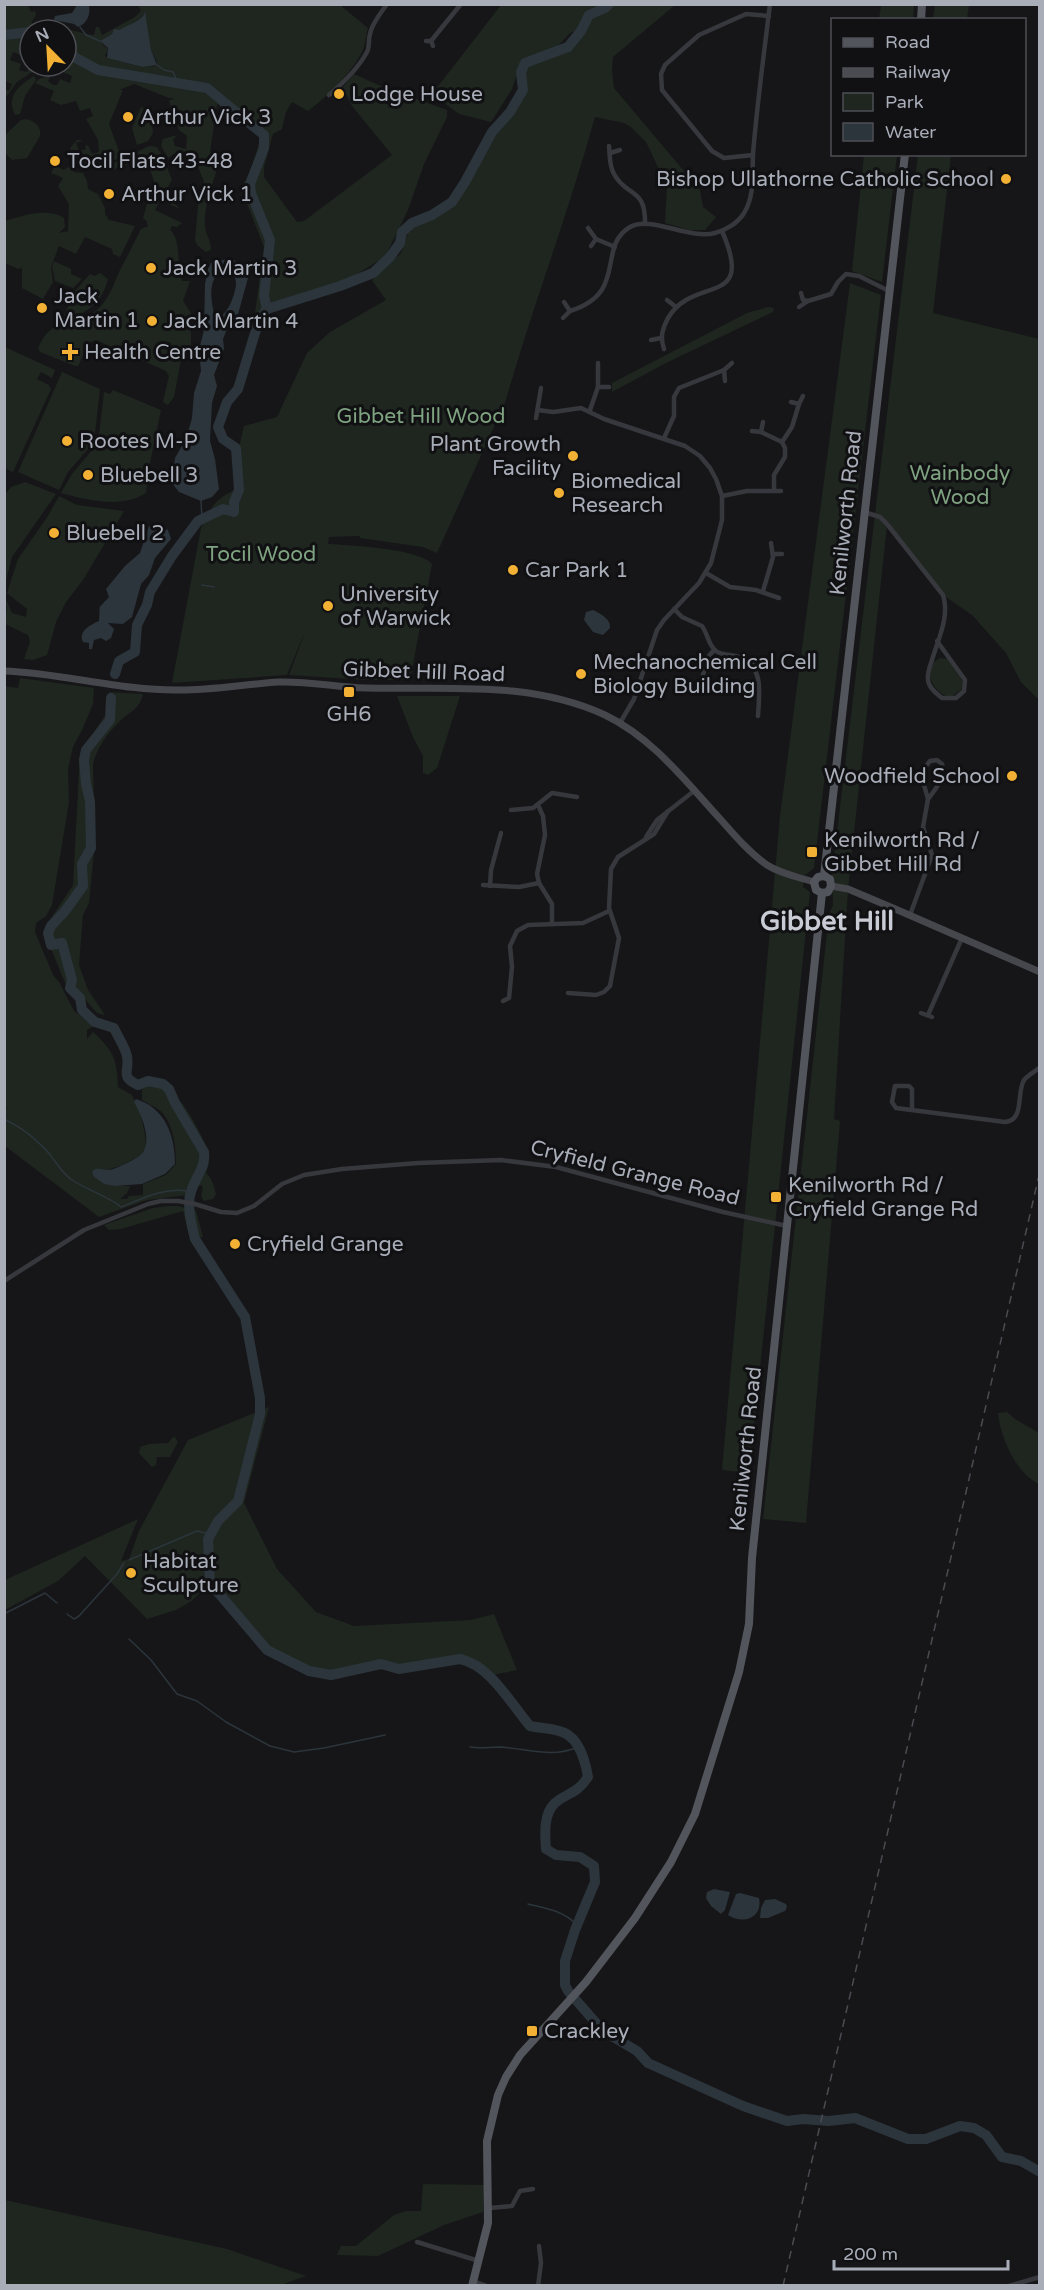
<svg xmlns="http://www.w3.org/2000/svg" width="1044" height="2290" viewBox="0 0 1044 2290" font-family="'Varela Round',sans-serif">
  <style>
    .green { fill: #1e261f; fill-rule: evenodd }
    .water { fill: #2c353c; fill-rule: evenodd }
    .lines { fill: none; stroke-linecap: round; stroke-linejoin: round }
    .stream { stroke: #2c353c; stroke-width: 1.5 }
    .river { stroke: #2c353c; stroke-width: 10 }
    .street { stroke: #37383d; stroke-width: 4.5 }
    .secondary { stroke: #45474d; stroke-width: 7 }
    .primary { stroke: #53555c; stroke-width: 8 }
    .rail { stroke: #4a4c52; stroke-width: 1.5; stroke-dasharray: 8 6; stroke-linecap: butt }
    .poi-dot { fill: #f2b134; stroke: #111113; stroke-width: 2 }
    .labels { text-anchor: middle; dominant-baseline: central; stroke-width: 6; stroke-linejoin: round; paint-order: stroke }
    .poi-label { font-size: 21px; fill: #a8adb8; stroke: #111113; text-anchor: start }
    .park-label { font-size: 21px; fill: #7fa381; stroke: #111113 }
    .street-label { font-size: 21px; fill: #a8adb8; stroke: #111113 }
    .district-label { font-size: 27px; font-weight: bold; fill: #c9ccd4; stroke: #111113 }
  </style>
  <rect width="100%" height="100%" fill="#161618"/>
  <g class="green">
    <path d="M7 4 28 5 31 12 35 11 36 15 31 23H40L92 35H94L96 27H99L102 35 135 17 141 11 138 5H340L368 28C366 34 366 41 364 47 357 68 326 98 308 111L292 102 286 112 282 129 273 134 264 167V177L297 222 304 221 392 155 352 106 343 87 354 74 383 87 447 110V117L424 164 408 210 385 257 316 299 283 307 266 314 255 313 264 247 246 201 242 187 251 170 261 136 217 104 210 152 214 151 218 157V165C213 185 201 211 206 232 208 238 211 242 211 250L206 252 198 246 195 241 198 205 204 182 199 169 189 153 179 157 174 154 168 158 161 146 163 139 177 135 173 140 175 146 186 149 187 136 179 130 169 101 174 98H169L134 84 119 90H123L109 124 121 157 111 162 109 157 92 164 78 165 70 148 77 140H83L76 143 79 151 86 149 85 146 88 145 92 154 99 152 98 140 86 119 93 116 90 108 80 111 76 101 61 105 50 100 54 91 35 83 39 79 51 75 48 81 53 85H57L60 79 70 83 72 76 63 72 67 63 66 30H30V49L26 48 23 56 13 52 10 60 21 64 19 70 27 72 30 65 32 72 17 82 7 96 5 94V89L9 91 12 84 5 81 4 5ZM144 14 151 50 157 62 155 66 143 67 107 58 105 56 108 49 102 44V40C115 31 134 26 144 14Z"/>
    <path d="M501 5H675L613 57 612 71 614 88 700 190 703 207 716 217 705 230H689L665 223 667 186 646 142 631 127 624 123 595 117C567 218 529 316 501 417L498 418 437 553 423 547 360 538V536L329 537 328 544C349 545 421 549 432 564L410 680H366L289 675 306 629 287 675 172 683 201 528C211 506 217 496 241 488L240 443 244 426 277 417 307 353 330 332 386 300 372 280 401 253 409 230 440 214 455 203 495 132 511 114 526 91 523 73 527 63C546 57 579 51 583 28L570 33 557 47 522 61 512 89 491 122 459 114 432 94Z"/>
    <polygon points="881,5 914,5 913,19 879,19"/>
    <polygon points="935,5 969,5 967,19 933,19"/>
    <path d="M34 76 36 80 25 96 20 114 15 115C6 96 18 86 34 76Z"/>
    <polygon points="141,107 147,110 145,111 146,116 151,115 153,133 148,141 137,145 132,128"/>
    <path d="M27 119C35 122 42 127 40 136L27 158 12 160 5 153V135L21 120Z"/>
    <polygon points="149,146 157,147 164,159 172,180 168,187 151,193 143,189 155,184 146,158 112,170 110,165"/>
    <polygon points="864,155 897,155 882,282 852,271"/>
    <polygon points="918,155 951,155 933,313 1039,339 1039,700 1021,682 1006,653 972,615 943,595 887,525 848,889 834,1119 840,1121 806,1523 763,1519 829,914 833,905 832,874"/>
    <path d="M55 166 64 170 70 166 74 172 83 173 87 181 88 189 98 194 105 208V214L109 220 135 226 120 257 113 254 112 249 85 237 76 254 59 246 51 267 53 282 43 299 22 288V268L18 269 5 263V221C21 216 48 207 64 218L65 227 59 233 68 231 69 204 58 186 63 178 51 173Z"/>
    <path d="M161 193 168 194 167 196 180 209 160 200 155 210 182 223 177 227 172 226 170 230C183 242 175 264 182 281H190L183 301 191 313V354H182L174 397 168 405 163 402 169 376 166 371 96 340 89 343 78 366H75L40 352 38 349C53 311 78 330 100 307 110 297 114 283 120 270 127 257 134 243 141 229L148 226 146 220 143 219 148 200Z"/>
    <polygon points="54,261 71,269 71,274 82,279 73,288 55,281 52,266"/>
    <path d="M100 273 108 279C102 303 86 315 62 320L75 291 90 274 95 276Z"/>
    <polygon points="850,283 881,295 814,868 804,876 803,887 810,892 749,1473 722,1470 780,816"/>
    <polygon points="768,307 774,308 773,312 666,363 612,392 612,383 747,313"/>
    <polygon points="5,347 55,370 52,378 41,372 37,379 49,385 51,389 13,472 5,468"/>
    <polygon points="62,372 100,389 94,442 68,472 59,490 18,472"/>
    <path d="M113 390 161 410 150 463 146 493C121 509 88 500 61 493L72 474 98 443 104 392 110 394Z"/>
    <polygon points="25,482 56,494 12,557 5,585 5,491 7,492 11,487"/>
    <polygon points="59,496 77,505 124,511 83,580 66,602 56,622 47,655 33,660 24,659 30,642 28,635 5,624 7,606 5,605 5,598 12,613 26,617 27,609 7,593 18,559 48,516"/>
    <path d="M940 658 948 659 963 682 961 690 951 697C933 695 920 668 940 658Z"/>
    <path d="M20 678 94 688 93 704 82 730 73 747 68 769 69 802 52 905 46 916 36 923 35 932 53 975 59 982 74 1011 94 1026 87 1030V1039L93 1032C114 1052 117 1058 118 1087L132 1095 140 1112 145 1134 146 1147 142 1153 136 1158 120 1166 107 1170 95 1169 92 1171 93 1176 115 1186H130L127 1193 120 1199H127L129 1196 143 1195V1184L166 1175 176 1164C176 1147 173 1120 159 1110 154 1106 148 1104 142 1100V1089L149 1085C158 1087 167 1089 174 1095 185 1102 206 1142 209 1155 210 1162 208 1168 206 1173 212 1178 214 1186 216 1194L213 1199 204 1201 201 1196 203 1188 201 1185 194 1189 193 1197 188 1195 147 1200 99 1217 5 1146V1107L8 1109 5 1106 4 686 18 688Z"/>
    <path d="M109 692 143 694C139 711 129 711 118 723 107 734 96 749 93 765L95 841 89 903 83 915 79 965 88 990 105 1015 97 1013 77 990H68L45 934 48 923 73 885 80 753 106 714Z"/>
    <polygon points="397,696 460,696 437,768 428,775 423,773 423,756 413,737"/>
    <polygon points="168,1206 178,1206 196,1211 203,1237 195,1239 189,1234 183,1211 121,1229 109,1230 104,1225 153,1208"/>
    <polygon points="269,1407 244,1503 277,1569 316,1612 354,1626 471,1620 494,1614 517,1670 488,1676 478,1667 460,1659 399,1669 381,1664 331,1675 309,1671 267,1650 210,1584 190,1602 176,1610 147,1619 85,1556 58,1581 5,1610 5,1580 138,1519 121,1561 129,1559 139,1531 188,1440"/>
    <path d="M1007 1412 1015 1419 1039 1433V1484C1016 1474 1000 1436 998 1413Z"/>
    <polygon points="174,1436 178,1442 170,1457 157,1457 156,1465 152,1467 139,1453 140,1447 149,1444 168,1443"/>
    <polygon points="423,2184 484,2185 483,2212 444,2225 378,2256 337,2255 341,2246 356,2246 394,2215 406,2211 421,2211"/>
    <polygon points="5,2200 227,2249 306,2276 278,2286 5,2285"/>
  </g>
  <g class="water">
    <path d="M77 5H89C91 14 87 24 78 27L74 24 54 20 55 16 72 13Z"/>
    <path d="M145 12 151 50 157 65 143 67 107 58 108 48 100 41 112 34 114 29 119 30C128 25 142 21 145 12Z"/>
    <path d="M231 258 244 267 248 278 237 318 227 329 223 339 224 349 214 375 217 386 212 403 210 441 215 459 219 489 212 497 201 501 179 492 172 483 175 458 186 439 192 418 194 393 201 371 199 350 204 330 205 284 208 269 211 263ZM224 270 229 271C233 274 236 278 236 283 236 293 228 314 219 317L214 314C211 298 207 278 224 270Z"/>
    <path d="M149 526 161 527 168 530 171 539 155 558 149 575 141 584 132 617 123 624 108 623 114 629 111 638 106 641 101 638 94 640 92 649H89V643L83 642C78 631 90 625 99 621 101 601 96 612 109 597L106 589 125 566 140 553Z"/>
    <path d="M593 610C601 614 611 619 610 628L603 635 593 632 584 620 586 612Z"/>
    <path d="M136 1099C165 1108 175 1135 175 1164L165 1174 142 1184 115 1186 104 1184 93 1176 92 1171 95 1169C100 1168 105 1170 109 1170 116 1169 122 1165 127 1163 133 1160 139 1157 143 1152 152 1139 141 1114 134 1102Z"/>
    <polygon points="714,1889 730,1892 725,1910 721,1914 711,1906 706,1898 707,1892"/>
    <path d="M740 1893 759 1898C763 1918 743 1925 728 1915L736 1894Z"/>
    <polygon points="775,1899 786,1904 787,1907 785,1911 768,1918 760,1918 761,1908 765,1900"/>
  </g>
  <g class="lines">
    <g class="stream">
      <polyline points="80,27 86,35 100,41"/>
      <polyline points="157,65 164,70 173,72 178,83"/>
      <polyline points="201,501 202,519"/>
      <polyline points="202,585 214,587"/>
      <path d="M4 1119C22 1128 31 1135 45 1149 55 1159 60 1172 72 1180 85 1189 112 1198 121 1207 142 1199 164 1187 187 1191L189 1195"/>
      <polyline points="129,1560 197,1531 210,1534"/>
      <polyline points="4,1614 45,1593 57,1603"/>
      <polyline points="67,1614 74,1619 79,1616 117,1574 124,1563"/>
      <polyline points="129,1639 151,1660 177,1694 197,1701 226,1722 270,1746 294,1752 324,1748 385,1735"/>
      <path d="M470 1747C480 1749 489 1747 499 1747 526 1748 551 1759 578 1747"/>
      <path d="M528 1904C546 1908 564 1911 577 1925"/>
    </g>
    <g class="river">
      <polyline points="4,35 30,32"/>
      <polyline points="66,49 76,58 98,70 207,88 264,135 264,148 250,184 251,193 270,240 264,296 267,309"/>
      <polyline points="115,674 119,661 135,652 137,625 147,605 150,592 172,556 198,521 223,509 234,512 234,502 239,490 236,448 223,439 218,427 227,402 238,389 259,320 267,309 340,286 373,273 390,257 400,243 402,232 412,223 432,215 452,202 465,182 492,132 510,112 523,90 521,72 525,63 568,47 581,31 589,15 605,8 609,4"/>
      <path d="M111 698 110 720 86 750 84 760 86 784 90 801 91 848 82 864 83 886 65 911 51 926 48 933 51 945 62 943 72 980 70 988 80 998 82 1010 95 1022 114 1028C118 1037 125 1047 127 1056 130 1072 119 1076 138 1085L148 1081 163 1084 169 1089 175 1103 204 1152C206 1168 195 1177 191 1192 186 1204 192 1227 195 1239L245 1317 260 1398V1414L238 1501 218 1521 208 1539 210 1583 267 1650 309 1671 331 1675 381 1664 399 1669 460 1659C490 1665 511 1704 530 1726 539 1728 549 1728 559 1731 578 1735 585 1759 588 1777 576 1795 568 1792 555 1803 543 1814 545 1836 546 1849L556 1855 580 1857 594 1866 595 1882 575 1930 565 1961V1985L568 1991 603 2031 637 2051 648 2063 743 2106 787 2121 803 2119 829 2121 855 2118 908 2139H926L960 2126 974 2128 986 2135 1002 2157 1021 2161 1040 2172"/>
    </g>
    <g class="street">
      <polyline points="426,41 431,41 433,46"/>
      <polyline points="431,41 461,4"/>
      <path d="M329 95C343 83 358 69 367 52 370 46 368 40 370 34 372 23 381 13 387 4"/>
      <path d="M609 146C610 155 609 166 614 174 627 198 646 187 645 224"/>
      <polyline points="610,153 620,150"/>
      <polyline points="753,155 724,158 712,151 662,90 661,74 665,65 699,35 746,14 769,16"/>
      <polyline points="588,228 596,239 591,246"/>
      <polyline points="596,239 615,247"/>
      <polyline points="801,293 803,300 808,301 831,294 838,282 846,274 859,276 889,291"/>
      <polyline points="667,300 676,307"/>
      <polyline points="799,307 808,301"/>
      <path d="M570 311C629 293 596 247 630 227 650 215 689 240 715 233 726 230 738 223 744 213 755 196 752 173 753 154 757 104 764 54 770 4"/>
      <polyline points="563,318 570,311 564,302"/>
      <polyline points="651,340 661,338"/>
      <path d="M664 349C660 337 662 330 668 318 694 274 756 309 722 231"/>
      <polyline points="598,363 598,387"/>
      <polyline points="725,381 724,370 732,363"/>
      <polyline points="791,402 799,404 803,396"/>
      <polyline points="538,410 553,412 581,408 604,419 685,446 700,456 710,468 716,479 722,496 722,520 711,563 699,583 664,620 657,630 634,699 620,723"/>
      <polyline points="590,410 598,387 609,387"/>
      <polyline points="536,418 541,388"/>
      <polyline points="752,431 761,432 763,422"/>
      <polyline points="761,432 782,442 785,448 785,457 774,475 774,491"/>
      <polyline points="664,438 674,416 674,397 679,388 724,370"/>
      <polyline points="782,442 792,427 799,404"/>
      <polyline points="722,496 747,491 781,491"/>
      <path d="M864 512 880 517 887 524 943 595C950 617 938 639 932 660 930 666 927 673 928 679 928 687 936 693 942 698H956L964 691 965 680 937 641"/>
      <polyline points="773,554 782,554"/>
      <polyline points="706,573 730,587 756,590 779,598"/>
      <polyline points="763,591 773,557 771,543"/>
      <path d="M674 609 682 617 702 626C708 634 708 645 716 651 723 656 732 654 739 657 765 667 759 694 758 716"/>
      <polyline points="751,665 763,659 772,660"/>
      <polyline points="703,675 708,657 714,650"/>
      <polyline points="538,805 543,816 545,835 537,874 539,883 552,904 552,924"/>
      <polyline points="511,810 533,808 552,793 577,797"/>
      <polyline points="646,837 657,820 694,791"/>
      <polyline points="483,885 519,887 539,883"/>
      <polyline points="490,886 491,870 501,833"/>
      <path d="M910 915 932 855 923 827 928 799 924 785 926 766 930 761 937 760 942 764C946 777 935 790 928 799"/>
      <polyline points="568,993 596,995 604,992 610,986 619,938 609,908 611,869 618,857 654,834 668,811"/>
      <polyline points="503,1001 509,998 512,967 510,946 517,931 528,925 583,923 609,911"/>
      <polyline points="921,1013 932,1017"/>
      <polyline points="928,1015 962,938"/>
      <path d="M912 1109V1089L909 1086H895L892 1102 896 1108 1005 1122C1025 1120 1016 1094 1024 1080 1028 1075 1035 1072 1040 1067"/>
      <polyline points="4,1281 84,1230 148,1204 161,1201 178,1201 195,1204 221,1212 237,1213 254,1206 282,1184 304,1175 342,1169 418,1163 501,1160 556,1167 723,1212 787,1226"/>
      <polyline points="489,2208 512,2206 520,2191 533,2189"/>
      <polyline points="417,2242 479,2261"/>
      <polyline points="473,2281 487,2286"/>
      <polyline points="538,2286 541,2263 539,2246"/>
      <polyline points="1009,2286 1040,2277"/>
    </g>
    <g class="secondary">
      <path d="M4 671C63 673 121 691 180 690 213 690 246 684 279 682 307 681 336 687 365 688 446 690 529 680 605 715 653 738 687 783 722 821 736 837 750 853 767 865 781 874 798 877 814 882"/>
      <polyline points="831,886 848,889 893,908 1040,972"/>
    </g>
    <g class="primary">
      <polyline points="921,20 922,4"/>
      <polyline points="824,876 905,154"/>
      <polyline points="822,893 816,890 814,882 818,877 824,876"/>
      <polyline points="822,893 828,892 831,886 830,879 824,876"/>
      <polyline points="472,2286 488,2223 487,2141 498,2095 506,2077 520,2055 586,1982 635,1918 671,1862 695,1814 739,1672 749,1624 752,1558 822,893"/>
    </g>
    <polyline class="rail" points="783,2286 1040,1171"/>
  </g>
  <g class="poi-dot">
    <circle cx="339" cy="94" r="6"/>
    <circle cx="128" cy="117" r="6"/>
    <circle cx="55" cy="161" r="6"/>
    <circle cx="1006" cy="179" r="6"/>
    <circle cx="109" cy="194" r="6"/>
    <circle cx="151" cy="268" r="6"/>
    <circle cx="42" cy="308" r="6"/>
    <circle cx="152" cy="321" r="6"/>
    <path d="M67 343h6v6h6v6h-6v6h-6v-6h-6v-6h6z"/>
    <circle cx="67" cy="441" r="6"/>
    <circle cx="573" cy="456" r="6"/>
    <circle cx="88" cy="475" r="6"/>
    <circle cx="559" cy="493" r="6"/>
    <circle cx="54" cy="533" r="6"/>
    <circle cx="513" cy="570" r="6"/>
    <circle cx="328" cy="606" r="6"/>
    <circle cx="581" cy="674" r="6"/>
    <rect x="343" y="686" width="12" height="12" rx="3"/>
    <circle cx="1012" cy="776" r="6"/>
    <rect x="806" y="846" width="12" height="12" rx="3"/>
    <rect x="770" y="1191" width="12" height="12" rx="3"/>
    <circle cx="235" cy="1244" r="6"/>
    <circle cx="131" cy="1573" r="6"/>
    <rect x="526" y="2025" width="12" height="12" rx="3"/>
  </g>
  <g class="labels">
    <g class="poi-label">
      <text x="351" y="94">Lodge House</text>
      <text x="140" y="117">Arthur Vick 3</text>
      <text x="67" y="161">Tocil Flats 43-48</text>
      <text x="994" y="179" text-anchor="end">Bishop Ullathorne Catholic School</text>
      <text x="121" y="194">Arthur Vick 1</text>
      <text x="163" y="268">Jack Martin 3</text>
      <text x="54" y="296">Jack<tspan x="54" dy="24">Martin 1</tspan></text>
      <text x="164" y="321">Jack Martin 4</text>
      <text x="84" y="352">Health Centre</text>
      <text x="79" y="441">Rootes M-P</text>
      <text x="561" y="444" text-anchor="end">Plant Growth<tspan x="561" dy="24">Facility</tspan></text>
      <text x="100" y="475">Bluebell 3</text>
      <text x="571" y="481">Biomedical<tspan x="571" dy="24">Research</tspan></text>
      <text x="66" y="533">Bluebell 2</text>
      <text x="525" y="570">Car Park 1</text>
      <text x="340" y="594">University<tspan x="340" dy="24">of Warwick</tspan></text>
      <text x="593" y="662">Mechanochemical Cell<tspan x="593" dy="24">Biology Building</tspan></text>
      <text x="349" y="714" text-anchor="middle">GH6</text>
      <text x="1000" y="776" text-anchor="end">Woodfield School</text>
      <text x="824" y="840">Kenilworth Rd /<tspan x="824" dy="24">Gibbet Hill Rd</tspan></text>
      <text x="788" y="1185">Kenilworth Rd /<tspan x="788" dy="24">Cryfield Grange Rd</tspan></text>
      <text x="247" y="1244">Cryfield Grange</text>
      <text x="143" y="1561">Habitat<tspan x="143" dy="24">Sculpture</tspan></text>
      <text x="544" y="2031">Crackley</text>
    </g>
    <g class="park-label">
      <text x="421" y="416">Gibbet Hill Wood</text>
      <text x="960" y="473">Wainbody<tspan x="960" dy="24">Wood</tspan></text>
      <text x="261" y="554">Tocil Wood</text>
    </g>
    <g class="street-label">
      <text transform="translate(846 513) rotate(-84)">Kenilworth Road</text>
      <text transform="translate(424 672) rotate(2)">Gibbet Hill Road</text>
      <text transform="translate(635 1173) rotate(14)">Cryfield Grange Road</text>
      <text transform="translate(746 1449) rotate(-84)">Kenilworth Road</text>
    </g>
    <g class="district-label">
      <text x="827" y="921">Gibbet Hill</text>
    </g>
  </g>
  <rect width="1044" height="2290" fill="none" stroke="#a8adb8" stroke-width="12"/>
  <rect x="831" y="18" width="195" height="138" fill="#111113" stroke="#4d4f55" stroke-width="1.5"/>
  <rect x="843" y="38" width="30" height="9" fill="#53555c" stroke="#4d4f55" stroke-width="1.5"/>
  <text x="885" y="48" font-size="18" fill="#a8adb8">Road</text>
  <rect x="843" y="68" width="30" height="9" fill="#4a4c52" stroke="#4d4f55" stroke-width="1.5"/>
  <text x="885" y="78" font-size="18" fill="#a8adb8">Railway</text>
  <rect x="843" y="93" width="30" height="18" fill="#1e261f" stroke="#4d4f55" stroke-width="1.5"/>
  <text x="885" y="108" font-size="18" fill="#a8adb8">Park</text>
  <rect x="843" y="123" width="30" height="18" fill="#2c353c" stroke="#4d4f55" stroke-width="1.5"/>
  <text x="885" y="138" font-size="18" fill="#a8adb8">Water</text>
  <g transform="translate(48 48) rotate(336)"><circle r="28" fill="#111113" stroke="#4d4f55" stroke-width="1.5"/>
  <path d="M0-4.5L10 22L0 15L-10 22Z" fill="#f2b134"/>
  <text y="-9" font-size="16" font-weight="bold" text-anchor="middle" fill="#a8adb8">N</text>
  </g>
  <path d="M834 2260v9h174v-9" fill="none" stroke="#a8adb8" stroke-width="3"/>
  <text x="843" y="2260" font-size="18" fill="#a8adb8" stroke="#111113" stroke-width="4.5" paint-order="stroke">200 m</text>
</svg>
